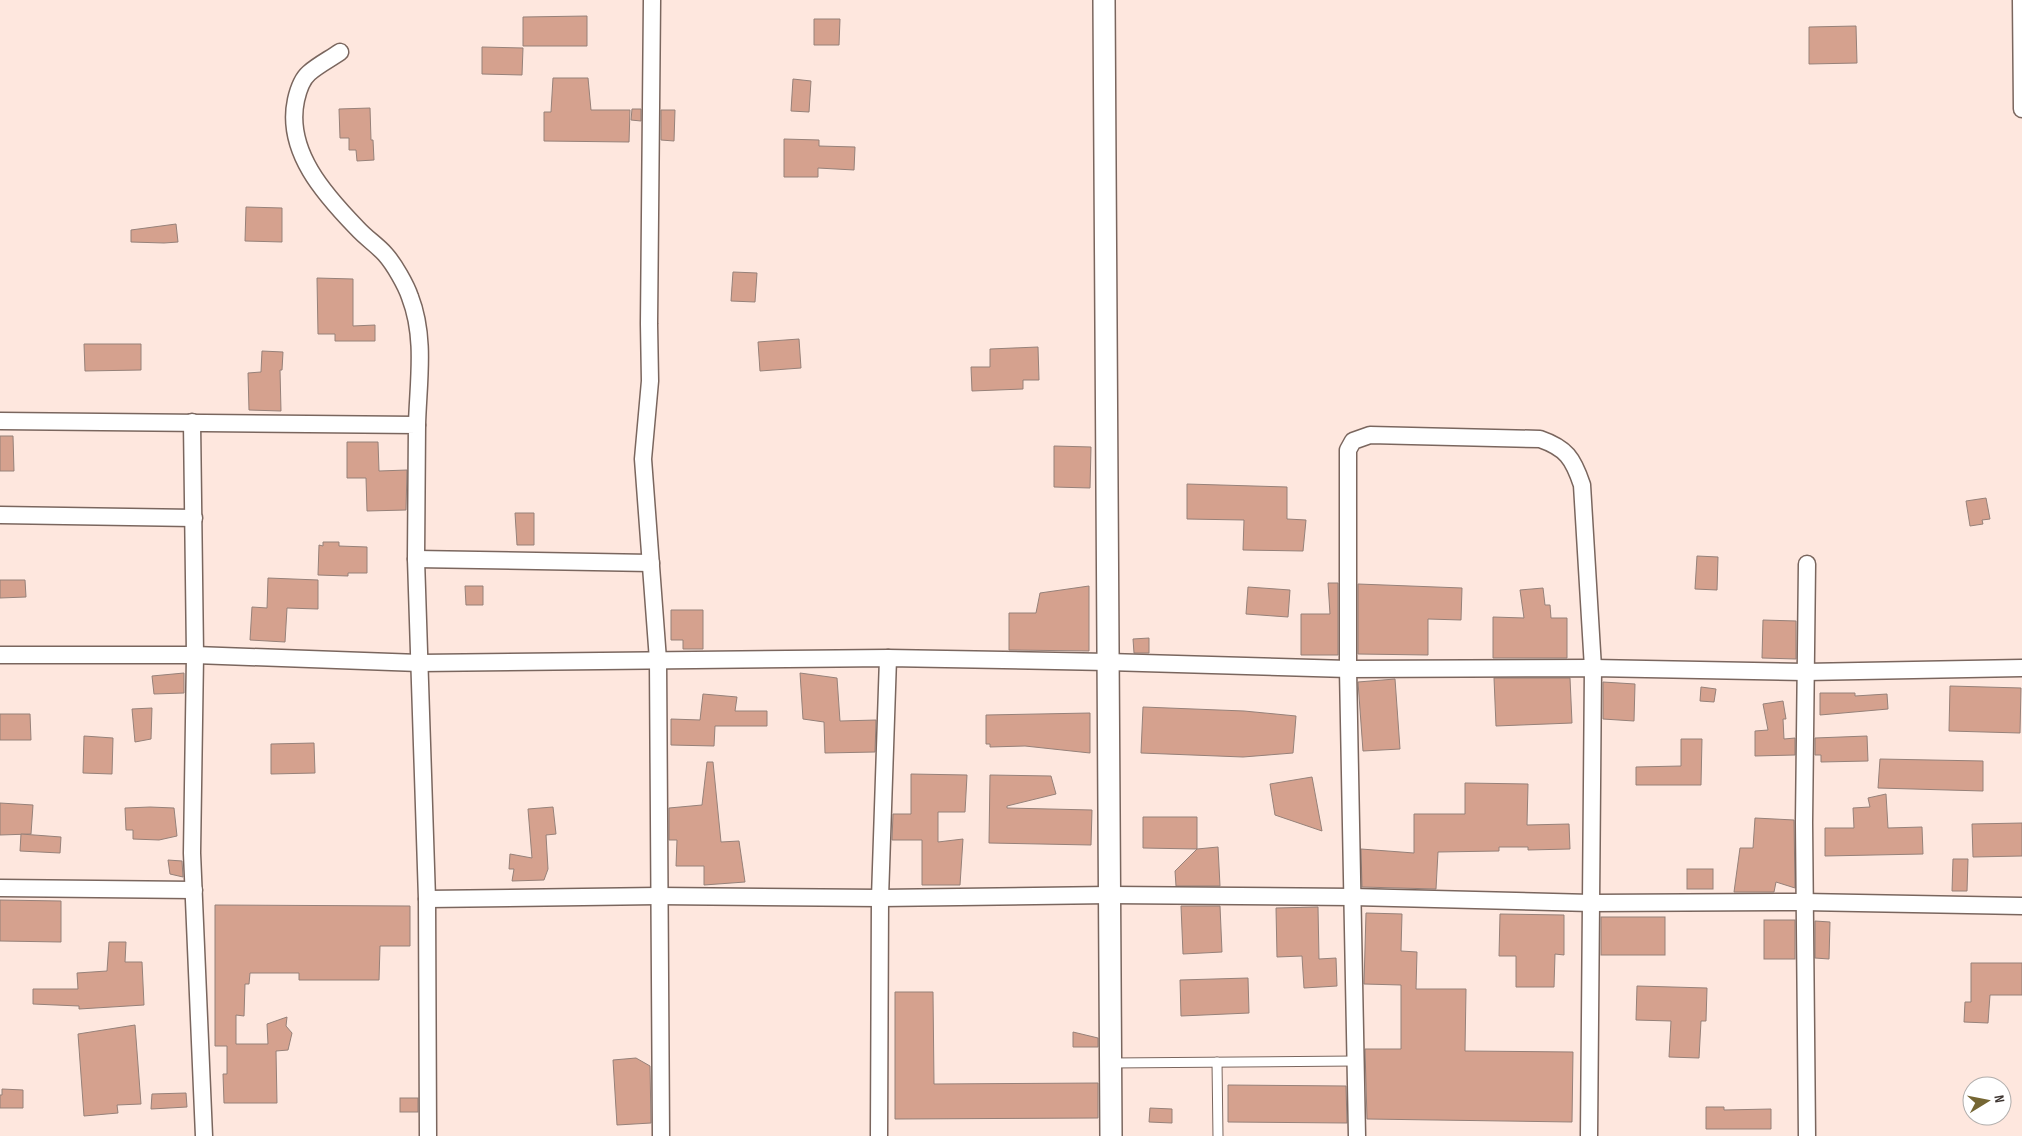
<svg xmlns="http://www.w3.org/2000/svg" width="2022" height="1136" viewBox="0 0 2022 1136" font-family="'Sofia Sans Condensed',sans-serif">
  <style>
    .building { fill: #d5a18e; stroke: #968179 }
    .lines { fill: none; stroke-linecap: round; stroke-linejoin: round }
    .service-casing { stroke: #7a665e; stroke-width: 11 }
    .minor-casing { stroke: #7a665e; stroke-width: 19 }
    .tertiary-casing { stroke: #7a665e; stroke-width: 24 }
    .service { stroke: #fff; stroke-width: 9 }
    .minor { stroke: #fff; stroke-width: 16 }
    .tertiary { stroke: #fff; stroke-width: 21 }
  </style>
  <rect width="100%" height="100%" fill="#fee7de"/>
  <g class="building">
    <polygon points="587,16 587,46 523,46 523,17"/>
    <polygon points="814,19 840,19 839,45 814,45"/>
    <polygon points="1856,26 1857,63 1809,64 1809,27"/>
    <polygon points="482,47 523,48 522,75 482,74"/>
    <polygon points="553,78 588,78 591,110 630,110 629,142 544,141 544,112 551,112"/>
    <polygon points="793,79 811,81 809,112 791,111"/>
    <polygon points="370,108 371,140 373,140 374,160 357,161 356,150 349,150 349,138 340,138 339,109"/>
    <polygon points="632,109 641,109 641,121 631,120"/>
    <polygon points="661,110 675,110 674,141 661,140"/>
    <polygon points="784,139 819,140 819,146 855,147 854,170 818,168 818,177 784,177"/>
    <polygon points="246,207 282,208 282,242 245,241"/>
    <polygon points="176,224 178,242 164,243 131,242 131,230"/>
    <polygon points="733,272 757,273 755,302 731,301"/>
    <polygon points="317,278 353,279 353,326 375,325 375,341 335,341 335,334 318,334"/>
    <polygon points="799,339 801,368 760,371 758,342"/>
    <polygon points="84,344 141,344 141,370 85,371"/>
    <polygon points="1038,347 1039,380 1023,380 1023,389 972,391 971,367 990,367 990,349"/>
    <polygon points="262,351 283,352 282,370 280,370 281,411 249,410 248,373 261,372"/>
    <polygon points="0,436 13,436 14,471 0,471"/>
    <polygon points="347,442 378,442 379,471 407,470 406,510 367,511 366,478 347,478"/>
    <polygon points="1054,446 1091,447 1090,488 1054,487"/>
    <polygon points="1187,484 1287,487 1287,519 1306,520 1303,551 1243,550 1244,520 1187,519"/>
    <polygon points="1986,498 1990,519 1982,520 1983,524 1970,526 1966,501"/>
    <polygon points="515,513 534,513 534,545 517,545"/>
    <polygon points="323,542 339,542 339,546 367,547 367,573 348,573 348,576 318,575 319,545 323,546"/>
    <polygon points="1697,556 1718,557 1717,590 1695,589"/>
    <polygon points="268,578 318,580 318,609 287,608 285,642 250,640 252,607 267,608"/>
    <polygon points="0,580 25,580 26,597 0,598"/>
    <polygon points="1328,583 1338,583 1338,655 1301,655 1301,614 1330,614"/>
    <polygon points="1358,584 1462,588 1461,620 1428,619 1428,655 1358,654"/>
    <polygon points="465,586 483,586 483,605 466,605"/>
    <polygon points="1089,586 1089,651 1009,650 1009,613 1036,613 1040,593"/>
    <polygon points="1248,587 1290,590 1288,617 1246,614"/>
    <polygon points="1543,588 1545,605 1550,605 1551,618 1567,618 1567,658 1493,658 1493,617 1524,618 1520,590"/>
    <polygon points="671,610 703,610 703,649 683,649 683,640 671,640"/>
    <polygon points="1763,620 1796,621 1796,659 1762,658"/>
    <polygon points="1149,638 1149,653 1134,653 1133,639"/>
    <polygon points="184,673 184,693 154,694 152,676"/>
    <polygon points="800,673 837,678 840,721 876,720 875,752 825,753 824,722 803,719"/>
    <polygon points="1494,678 1570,678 1572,723 1496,726"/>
    <polygon points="1395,679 1400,749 1363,751 1358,682"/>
    <polygon points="1603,682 1635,684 1634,721 1603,719"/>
    <polygon points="1950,686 2021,688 2020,733 1949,731"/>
    <polygon points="1701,687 1716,689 1714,702 1700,701"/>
    <polygon points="1820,693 1855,693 1855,696 1887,694 1888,709 1820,715"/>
    <polygon points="703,694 737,697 735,711 767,711 767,726 715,726 714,746 671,745 671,719 700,720"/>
    <polygon points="1783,701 1786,719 1783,719 1784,739 1795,738 1795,755 1755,756 1755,731 1768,730 1763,704"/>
    <polygon points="1143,707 1244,711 1296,716 1293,753 1243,757 1141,753"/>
    <polygon points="152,708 151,739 135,742 132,709"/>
    <polygon points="1090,713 1090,753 1025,746 990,747 990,744 986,744 986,715"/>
    <polygon points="0,714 30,714 31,740 0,740"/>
    <polygon points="84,736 113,738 112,774 83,773"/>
    <polygon points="1867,736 1868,761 1821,762 1821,755 1815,755 1815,738"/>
    <polygon points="1681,739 1702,739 1701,785 1636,785 1636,767 1681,766"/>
    <polygon points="314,743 315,773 271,774 271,744"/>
    <polygon points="1880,759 1983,761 1983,791 1878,788"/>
    <polygon points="707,762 713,762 721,842 739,841 745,882 704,885 704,866 676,866 677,840 669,840 669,808 702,805"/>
    <polygon points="911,774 967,775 965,812 938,812 938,842 963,839 960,885 922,885 922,840 892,840 893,814 911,814"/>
    <polygon points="990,775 1051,776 1056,794 1007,806 1007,808 1092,810 1091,845 989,843"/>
    <polygon points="1312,777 1322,831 1275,815 1270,784"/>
    <polygon points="1465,783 1528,784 1527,825 1569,824 1570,849 1528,850 1528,847 1499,847 1499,851 1438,852 1436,889 1362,887 1361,849 1414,853 1414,814 1465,814"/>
    <polygon points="1886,794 1888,828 1922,827 1923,854 1825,856 1825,828 1854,828 1853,808 1870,807 1868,798"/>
    <polygon points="0,803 33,805 31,834 0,835"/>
    <polygon points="150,807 174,808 177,836 159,840 133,839 133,830 126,830 125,808"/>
    <polygon points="553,807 556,834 546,835 548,869 544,880 512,881 514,869 509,869 510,854 532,858 528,809"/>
    <polygon points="1143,817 1197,817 1197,849 1143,848"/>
    <polygon points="1755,818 1794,820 1795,888 1776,882 1774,892 1734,892 1740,848 1753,848"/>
    <polygon points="2022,823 2022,856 1973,857 1972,824"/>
    <polygon points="21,834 61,837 60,853 20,851"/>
    <polygon points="1218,847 1220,886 1176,886 1175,871 1197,849"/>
    <polygon points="1953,859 1968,859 1967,891 1952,891"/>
    <polygon points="168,860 182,861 183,877 170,874"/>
    <rect x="1687" y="869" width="26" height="20"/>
    <polygon points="0,900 61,901 61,942 0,941"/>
    <polygon points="215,905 410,906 410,946 380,946 379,980 299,980 299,973 250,973 249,984 245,984 244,1016 236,1015 236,1044 268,1044 267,1024 287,1017 286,1026 292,1033 288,1050 276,1051 277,1103 224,1103 223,1074 227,1074 227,1046 215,1046"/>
    <polygon points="1181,906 1220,906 1222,952 1183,954"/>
    <polygon points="1318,907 1319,959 1336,958 1337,986 1304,988 1302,956 1277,957 1276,908"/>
    <polygon points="1366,913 1402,914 1401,951 1417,952 1416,989 1466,989 1465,1051 1573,1052 1572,1122 1367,1119 1365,1049 1401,1049 1401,985 1364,984"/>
    <polygon points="1500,914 1564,915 1564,955 1555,954 1554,987 1516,987 1516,956 1499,956"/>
    <rect x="1601" y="917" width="64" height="38"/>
    <rect x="1764" y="920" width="31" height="39"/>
    <polygon points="1815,921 1830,922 1829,959 1815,958"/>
    <polygon points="109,942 126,942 125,962 142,962 144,1005 79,1009 79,1006 33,1004 33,989 78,989 77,973 107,971"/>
    <polygon points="1971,963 2022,963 2022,995 1990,995 1988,1023 1964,1022 1965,1002 1971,1002"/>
    <polygon points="1248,978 1249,1013 1181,1016 1180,980"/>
    <polygon points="1637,986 1707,988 1706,1021 1701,1021 1699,1058 1669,1057 1671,1021 1636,1020"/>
    <polygon points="895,992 933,992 934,1084 1098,1083 1098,1118 895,1119"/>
    <polygon points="135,1025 141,1104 117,1105 118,1113 84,1116 78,1034"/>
    <polygon points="1073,1032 1098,1038 1098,1047 1073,1047"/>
    <polygon points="636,1058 650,1066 651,1123 617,1125 613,1060"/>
    <polygon points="1228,1085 1346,1086 1347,1123 1228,1122"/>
    <polygon points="2,1089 23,1090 23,1108 0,1108 0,1095 2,1095"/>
    <polygon points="186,1093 187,1107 151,1109 152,1094"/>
    <rect x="400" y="1098" width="18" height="14"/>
    <polygon points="1706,1107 1724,1107 1724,1110 1771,1109 1771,1129 1706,1129"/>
    <polygon points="1150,1108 1172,1109 1172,1123 1149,1122"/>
  </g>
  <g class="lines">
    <defs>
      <g id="service">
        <polyline points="1217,1062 1218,1136"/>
        <polyline points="1111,1063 1355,1061"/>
      </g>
      <g id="minor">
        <polyline points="652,0 649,324 650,381 643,459 658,660 661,1136"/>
        <polyline points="2021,0 2022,109"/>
        <path d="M340 52C330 59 318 65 309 73 302 79 298 91 296 100 285 151 325 195 357 228 366 238 377 245 385 254 394 264 406 285 410 297 426 338 418 383 417 425"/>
        <polyline points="0,421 417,425 416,559 427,899 428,1136"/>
        <polyline points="192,422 195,655 192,853 204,1136"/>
        <polyline points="0,515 194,518"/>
        <polyline points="416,559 651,563"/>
        <polyline points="0,655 195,655 419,663 888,658 1108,662 1348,669 1593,668 1805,672 2022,668"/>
        <polyline points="0,888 194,890"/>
        <polyline points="427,899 658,896 880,898 1110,895 1353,897 1591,903 1804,902 2022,906"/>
        <polyline points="879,1136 880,898 888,658"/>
        <path d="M1357 1136 1348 669V450L1353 441 1370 435 1540 439C1566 448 1573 458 1582 485L1593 668 1589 1136"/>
        <polyline points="1807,1136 1804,823 1807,564"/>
      </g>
      <polyline id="tertiary" points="1104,0 1111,1136"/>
    </defs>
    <use href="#service" class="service-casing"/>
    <use href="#minor" class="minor-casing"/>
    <use href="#tertiary" class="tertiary-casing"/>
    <use href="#service" class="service"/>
    <use href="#minor" class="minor"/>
    <use href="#tertiary" class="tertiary"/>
  </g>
  <g transform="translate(1987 1101) rotate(80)"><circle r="24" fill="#ffffff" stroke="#b1aeac"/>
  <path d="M0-4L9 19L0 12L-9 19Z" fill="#756633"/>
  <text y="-8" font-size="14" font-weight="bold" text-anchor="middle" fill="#3d3430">N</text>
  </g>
</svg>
